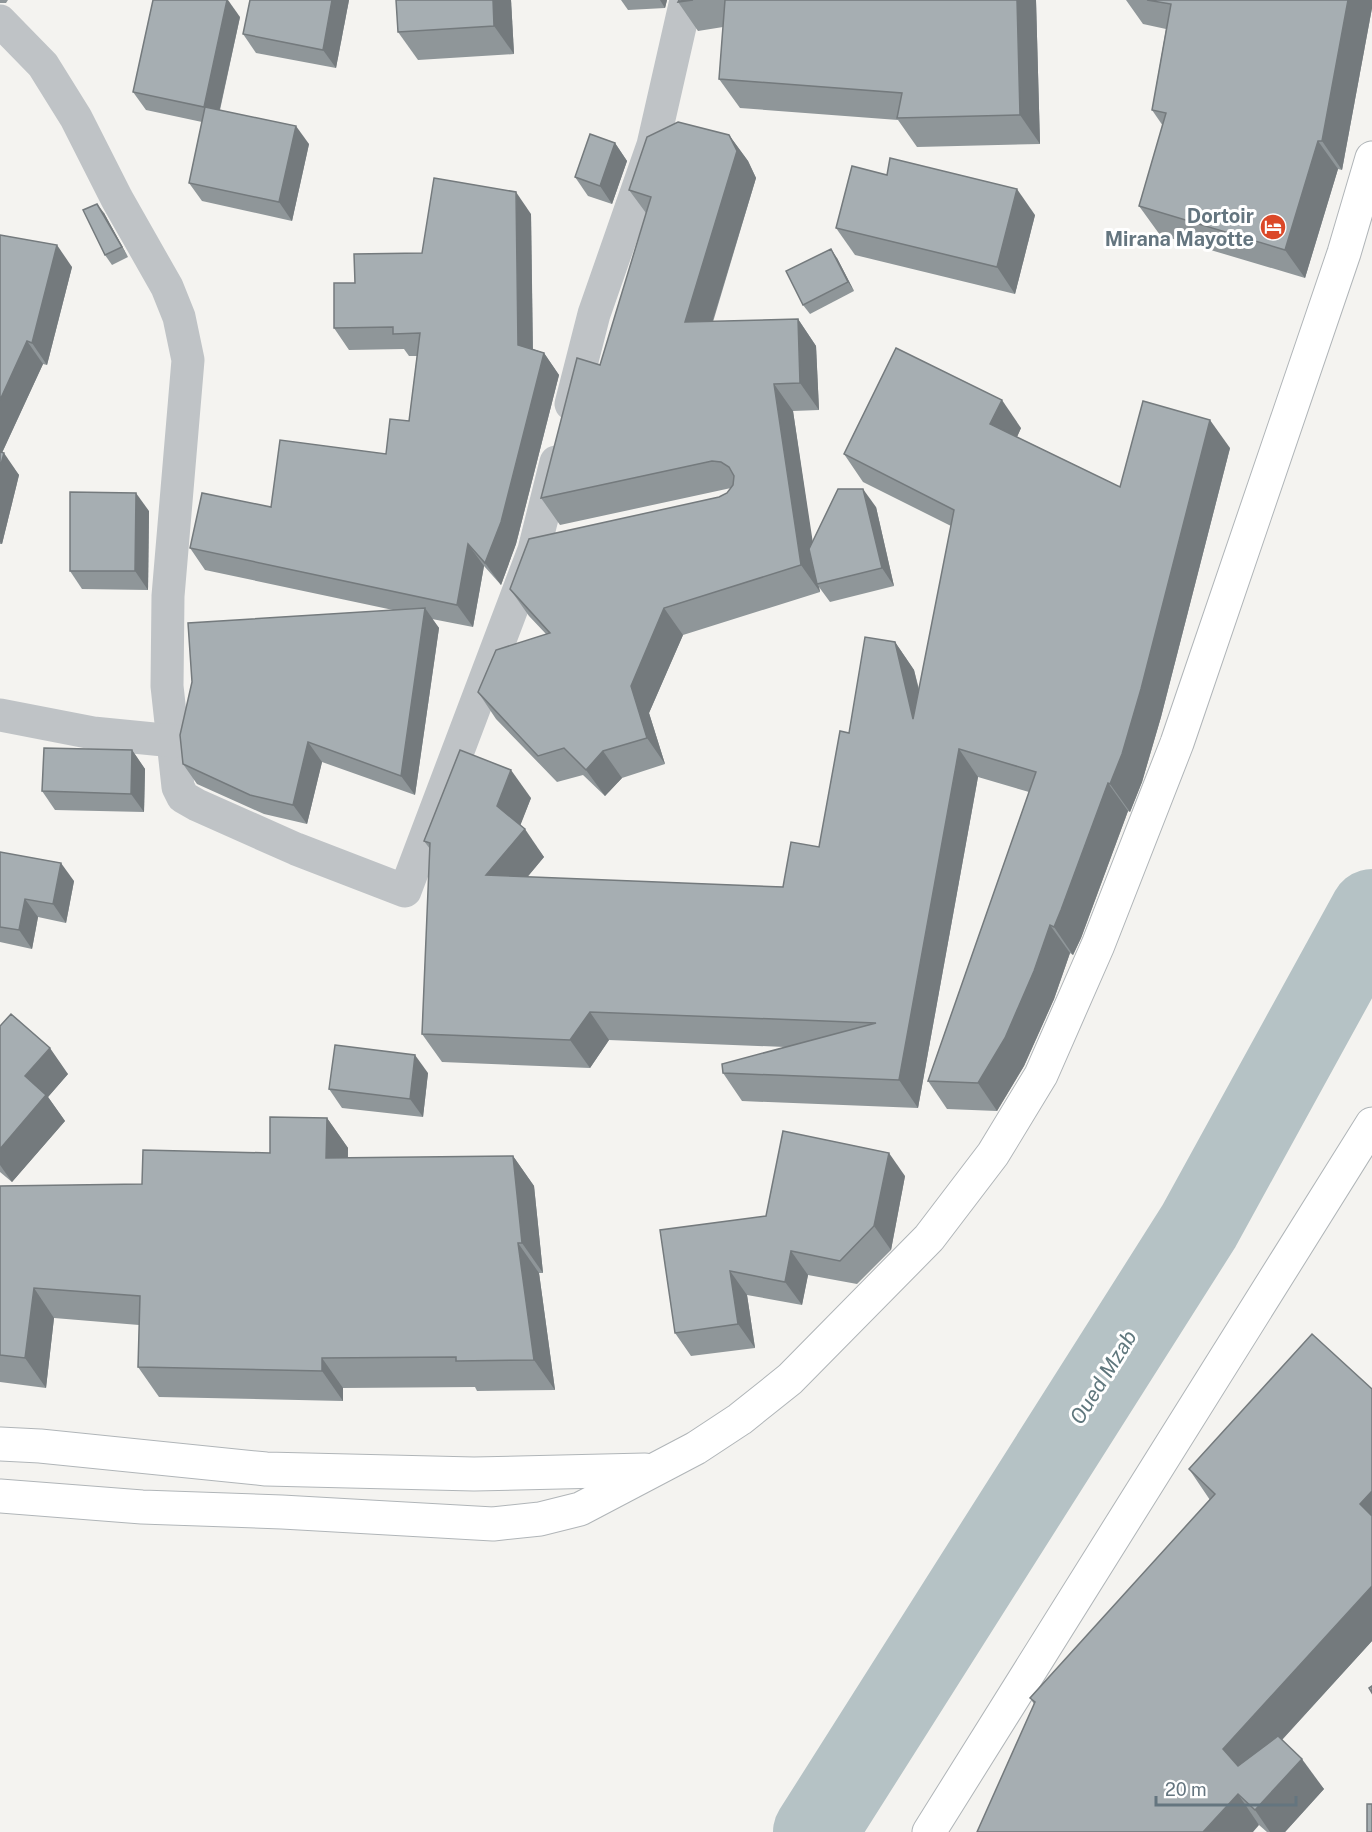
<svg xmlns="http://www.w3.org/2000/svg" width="1372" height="1832" viewBox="0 0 1372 1832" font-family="'Public Sans',sans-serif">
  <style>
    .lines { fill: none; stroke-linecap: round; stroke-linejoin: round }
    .river { stroke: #b5c2c5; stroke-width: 84 }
    .major-casing { stroke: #b0b5b8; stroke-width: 35 }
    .minor { stroke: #bfc3c6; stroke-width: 33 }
    .major { stroke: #fff; stroke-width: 33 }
    .wall { fill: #8f9699 }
    .shaded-wall { fill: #747a7d }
    .building { fill: #a6aeb2; stroke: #747a7d; stroke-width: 1.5 }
    .labels { text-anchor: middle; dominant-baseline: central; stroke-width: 6; stroke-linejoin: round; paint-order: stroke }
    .poi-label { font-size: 20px; font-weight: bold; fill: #64757f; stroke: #fff; text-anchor: end }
    .water-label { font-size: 21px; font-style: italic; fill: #5f777d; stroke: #fff }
  </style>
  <rect width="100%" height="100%" fill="#f4f3f0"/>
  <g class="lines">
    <polyline class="river" points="815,1832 1199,1226 1372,911"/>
    <defs>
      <g id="major">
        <polyline points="0,1444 40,1446 266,1469 474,1474 645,1470"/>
        <polyline points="0,1496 142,1507 282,1512 493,1524 540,1519 580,1509 696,1448 740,1419 790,1379 929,1238 993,1154 1041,1075 1098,945 1177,743 1344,253 1372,158"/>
        <polyline points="929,1832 1372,1124"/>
      </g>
    </defs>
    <use href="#major" class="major-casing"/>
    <g class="minor">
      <polyline points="0,21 43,65 76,118 117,199 167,287 179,317 188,360 168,596 167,686 178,787 183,797 197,805 296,849 405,891 534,550 556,462"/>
      <polyline points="571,404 594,314 653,145 686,0"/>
      <polyline points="0,715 93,733 174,741"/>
    </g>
    <use href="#major" class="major"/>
  </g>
  <g class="wall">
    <polygon points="0,0 8,0 6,3 0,3"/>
    <polygon points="250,0 349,0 336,68 256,53 243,34"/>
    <polygon points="396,0 511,0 514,54 418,60 398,32"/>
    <polygon points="621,0 667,0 665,8 628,10"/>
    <polygon points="693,0 1036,0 1040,144 917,147 898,120 740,108 719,79 723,27 698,31 678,2"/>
    <polygon points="1126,0 1372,0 1372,8 1342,170 1338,169 1305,278 1160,235 1139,206 1163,126 1152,110 1166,29 1143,24"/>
    <polygon points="240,17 220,110 309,144 292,221 202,201 189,183 202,122 146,110 133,92"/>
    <polygon points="729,135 748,161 756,178 713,322 798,319 816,346 819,410 793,411 812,542 876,507 894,586 830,602 819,587 820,592 683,635 649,713 665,764 622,778 605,796 583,775 557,782 496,719 478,692 546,634 529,616 510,589 719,497 727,493 731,488 560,525 541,498 600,365 646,213 629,190"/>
    <polygon points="615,143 627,161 612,204 588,196 575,177"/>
    <polygon points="104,213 128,257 112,265 105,255"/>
    <polygon points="531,214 533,349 544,353 559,375 516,544 501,585 484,566 473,627 432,619 439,628 415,795 322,762 307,824 264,814 197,784 183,764 393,610 205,570 190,548 271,507 386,454 409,421 417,356 409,356 404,349 349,350 334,328 355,283 422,253"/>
    <polygon points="1035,215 1015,294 855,255 836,228"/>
    <polygon points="0,235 72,267 47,365 43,364 2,453 19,475 2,544 0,544"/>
    <polygon points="837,258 854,291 810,314 803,305"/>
    <polygon points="1021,428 1017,437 1120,487 1230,448 1161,717 1142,782 1130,812 1128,811 1081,938 1073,955 1070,953 1054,999 1024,1066 997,1111 947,1109 928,1081 1029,792 978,777 918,1108 742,1101 723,1073 785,1047 609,1040 590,1068 442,1062 422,1034 430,849 424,841 531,798 520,825 544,857 527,877 783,887 819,847 849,733 895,642 914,670 919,689 951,526 863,482 844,454"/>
    <polygon points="149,511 148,590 82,589 70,571"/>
    <polygon points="132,750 145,769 144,812 55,810 42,791"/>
    <polygon points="0,852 74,881 66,923 38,917 32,949 0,942"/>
    <polygon points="0,1026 68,1074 48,1097 65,1121 12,1182 0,1172"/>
    <polygon points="428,1073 423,1117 342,1108 329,1089"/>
    <polygon points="327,1118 348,1148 348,1158 513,1156 534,1186 543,1273 539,1273 555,1390 477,1391 475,1387 343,1388 343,1401 159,1397 138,1367 139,1325 54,1318 46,1388 0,1382 0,1186 142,1184 270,1153"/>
    <polygon points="905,1176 891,1250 857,1284 808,1275 802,1305 747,1295 755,1348 691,1356 675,1333 766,1216"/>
    <polygon points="1372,1389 1372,1641 1282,1740 1324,1789 1285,1832 1267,1832 1259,1825 1034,1704 1030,1698 1210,1500 1189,1469"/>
  </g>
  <g class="shaded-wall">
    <polygon points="227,0 228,0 240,17 216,126 204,107"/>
    <polygon points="332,0 349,0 336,68 323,50"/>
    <polygon points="493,0 511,0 514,54 494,26"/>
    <polygon points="660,0 667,0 665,8"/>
    <polygon points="1017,0 1036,0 1040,144 1020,115"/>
    <polygon points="1348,0 1372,0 1372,8 1342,170 1322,141"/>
    <polygon points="296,126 309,144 292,221 279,202"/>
    <polygon points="729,135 748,161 756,178 704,349 685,322"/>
    <polygon points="1318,141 1338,169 1305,278 1285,250"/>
    <polygon points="615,143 627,161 612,204 600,186"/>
    <polygon points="1017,189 1035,215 1015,294 997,267"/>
    <polygon points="516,192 531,214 533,367 518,345"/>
    <polygon points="97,204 104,213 128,257 122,247"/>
    <polygon points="57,245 72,267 47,365 32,343"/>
    <polygon points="831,249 837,258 854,291 848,282"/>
    <polygon points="798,319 816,346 819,410 800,383"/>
    <polygon points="27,341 43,364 0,457 0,400"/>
    <polygon points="544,353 559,375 516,544 501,585 485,563"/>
    <polygon points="774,384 793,411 819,583 817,584 819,587 820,592 801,565"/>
    <polygon points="1002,400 1021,428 1010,452 990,424"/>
    <polygon points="1210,420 1230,448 1161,717 1142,782 1130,812 1110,784"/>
    <polygon points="4,453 19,475 2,544 0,542 0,468"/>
    <polygon points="863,489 876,507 894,586 882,568"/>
    <polygon points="136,493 149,511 148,590 135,571"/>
    <polygon points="468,544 484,566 473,627 457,605"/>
    <polygon points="425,608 439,628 415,795 401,776"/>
    <polygon points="664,608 683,635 649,713 665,764 647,738 631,686"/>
    <polygon points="895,642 914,670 932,747 913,719"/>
    <polygon points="308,742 322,762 307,824 293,805"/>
    <polygon points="959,749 978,777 918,1108 899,1080"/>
    <polygon points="132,750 145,769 144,812 131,794"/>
    <polygon points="603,751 622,778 605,796 586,770"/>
    <polygon points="511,770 531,798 517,834 497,806"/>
    <polygon points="1108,783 1128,811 1081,938 1073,955 1054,927"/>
    <polygon points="525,829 544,857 506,903 486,875"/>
    <polygon points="61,863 74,881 66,923 53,904"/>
    <polygon points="25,899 38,917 32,949 19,930"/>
    <polygon points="1050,925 1070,953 1054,999 1024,1066 997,1111 978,1083"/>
    <polygon points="590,1012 609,1040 590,1068 570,1040"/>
    <polygon points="50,1048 68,1074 48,1097 65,1121 12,1182 0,1165 0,1149 25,1076"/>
    <polygon points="415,1055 428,1073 423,1117 410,1099"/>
    <polygon points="327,1118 348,1148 347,1188 326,1158"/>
    <polygon points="889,1153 905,1176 891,1250 874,1226"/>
    <polygon points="513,1156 534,1186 543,1273 522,1243"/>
    <polygon points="518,1243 539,1273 555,1390 534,1360"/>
    <polygon points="791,1251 808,1275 802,1305 785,1282"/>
    <polygon points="730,1271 747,1295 755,1348 738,1324"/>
    <polygon points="34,1288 54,1318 46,1388 25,1358"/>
    <polygon points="322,1358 343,1388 343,1401 322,1371"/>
    <polygon points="1372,1491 1372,1522 1360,1504"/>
    <polygon points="1372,1586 1372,1641 1245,1780 1223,1749"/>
    <polygon points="1302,1759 1324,1789 1285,1832 1270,1832 1255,1810"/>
    <polygon points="1238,1794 1259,1825 1253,1832 1203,1832"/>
  </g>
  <g class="building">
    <polygon points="153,0 227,0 204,107 133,92"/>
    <polygon points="250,0 332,0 323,50 243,34"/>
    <polygon points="396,0 493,0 494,26 398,32"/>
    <polygon points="679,0 693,0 678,2"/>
    <polygon points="725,0 1017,0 1020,115 897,118 902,93 719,79"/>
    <polygon points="1147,0 1348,0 1322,141 1318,141 1285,250 1139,206 1166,113 1152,110 1171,4"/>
    <polygon points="205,107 296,126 279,202 189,183"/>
    <polygon points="678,122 729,135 737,151 685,322 798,319 800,383 774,384 801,565 664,608 631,686 647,738 603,751 586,770 564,748 538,756 478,692 496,650 550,633 510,589 529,539 719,497 727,493 733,485 734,476 729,467 721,462 712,461 541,498 577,358 600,365 651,197 629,190 647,137"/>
    <polygon points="590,134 615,143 600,186 575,177"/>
    <polygon points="890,158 1017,189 997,267 836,228 852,166 887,175"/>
    <polygon points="434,178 516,192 518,345 544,353 501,522 485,563 468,544 457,605 190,548 202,493 271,507 280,440 386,454 390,419 409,421 420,333 393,334 393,327 334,328 334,283 355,283 354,254 422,253"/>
    <polygon points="97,204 122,247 105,255 83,210"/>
    <polygon points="0,235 57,245 32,343 27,341 0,400"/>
    <polygon points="831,249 848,282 803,305 786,271"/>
    <polygon points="896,348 1002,400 990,424 1120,487 1143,401 1210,420 1141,689 1122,754 1110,784 1108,783 1061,910 1054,927 1050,925 1034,971 1005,1038 978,1083 928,1081 1036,772 959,749 899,1080 723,1073 722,1064 876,1023 590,1012 570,1040 422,1034 430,843 424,841 460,750 511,770 497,806 525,829 486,875 783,887 791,842 819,847 840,731 849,733 865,637 895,642 913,719 954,510 844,454"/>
    <polygon points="0,452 4,453 0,468"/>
    <polygon points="838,489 863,489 882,568 817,584 809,549"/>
    <polygon points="70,492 136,493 135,571 70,571"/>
    <polygon points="425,608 401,776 308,742 293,805 250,795 183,764 180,735 192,682 188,623"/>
    <polygon points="44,748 132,750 131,794 42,791"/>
    <polygon points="0,852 61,863 53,904 25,899 19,930 0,927"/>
    <polygon points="11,1014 50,1048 25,1076 46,1095 0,1149 0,1026"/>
    <polygon points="335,1045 415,1055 410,1099 329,1089"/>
    <polygon points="270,1117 327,1118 326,1158 513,1156 522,1243 518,1243 534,1360 456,1361 456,1357 322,1358 322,1371 138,1367 140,1296 34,1288 25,1358 0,1355 0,1186 142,1184 143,1150 270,1153"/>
    <polygon points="783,1131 889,1153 874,1226 840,1261 791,1251 785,1282 730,1271 738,1324 675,1333 660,1230 766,1216"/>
    <polygon points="1312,1334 1372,1389 1372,1491 1360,1504 1372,1516 1372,1586 1223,1749 1238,1766 1278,1736 1302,1759 1255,1810 1238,1794 1203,1832 977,1832 1035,1702 1030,1698 1215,1494 1189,1469"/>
    <polygon points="1372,1686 1372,1693 1369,1688"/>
    <rect x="1367" y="1804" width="5" height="28"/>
  </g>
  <defs>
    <symbol id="hotel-disc" viewBox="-11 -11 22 22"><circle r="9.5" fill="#db4828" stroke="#fff"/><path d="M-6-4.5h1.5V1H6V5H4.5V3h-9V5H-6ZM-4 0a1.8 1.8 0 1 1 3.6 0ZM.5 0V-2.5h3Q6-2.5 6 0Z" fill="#fff"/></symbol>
  </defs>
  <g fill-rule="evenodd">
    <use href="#hotel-disc" x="1258" y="212" width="30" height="30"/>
  </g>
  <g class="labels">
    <g class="poi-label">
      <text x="1254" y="216">Dortoir<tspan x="1254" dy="23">Mirana Mayotte</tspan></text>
    </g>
    <g class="water-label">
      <text transform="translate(1103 1377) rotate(-58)">Oued Mzab</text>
    </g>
  </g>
  <path d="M1156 1796v9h140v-9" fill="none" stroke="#64757f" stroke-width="3"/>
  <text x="1165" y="1796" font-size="18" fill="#64757f" stroke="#ffffff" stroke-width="4.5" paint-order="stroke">20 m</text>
</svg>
